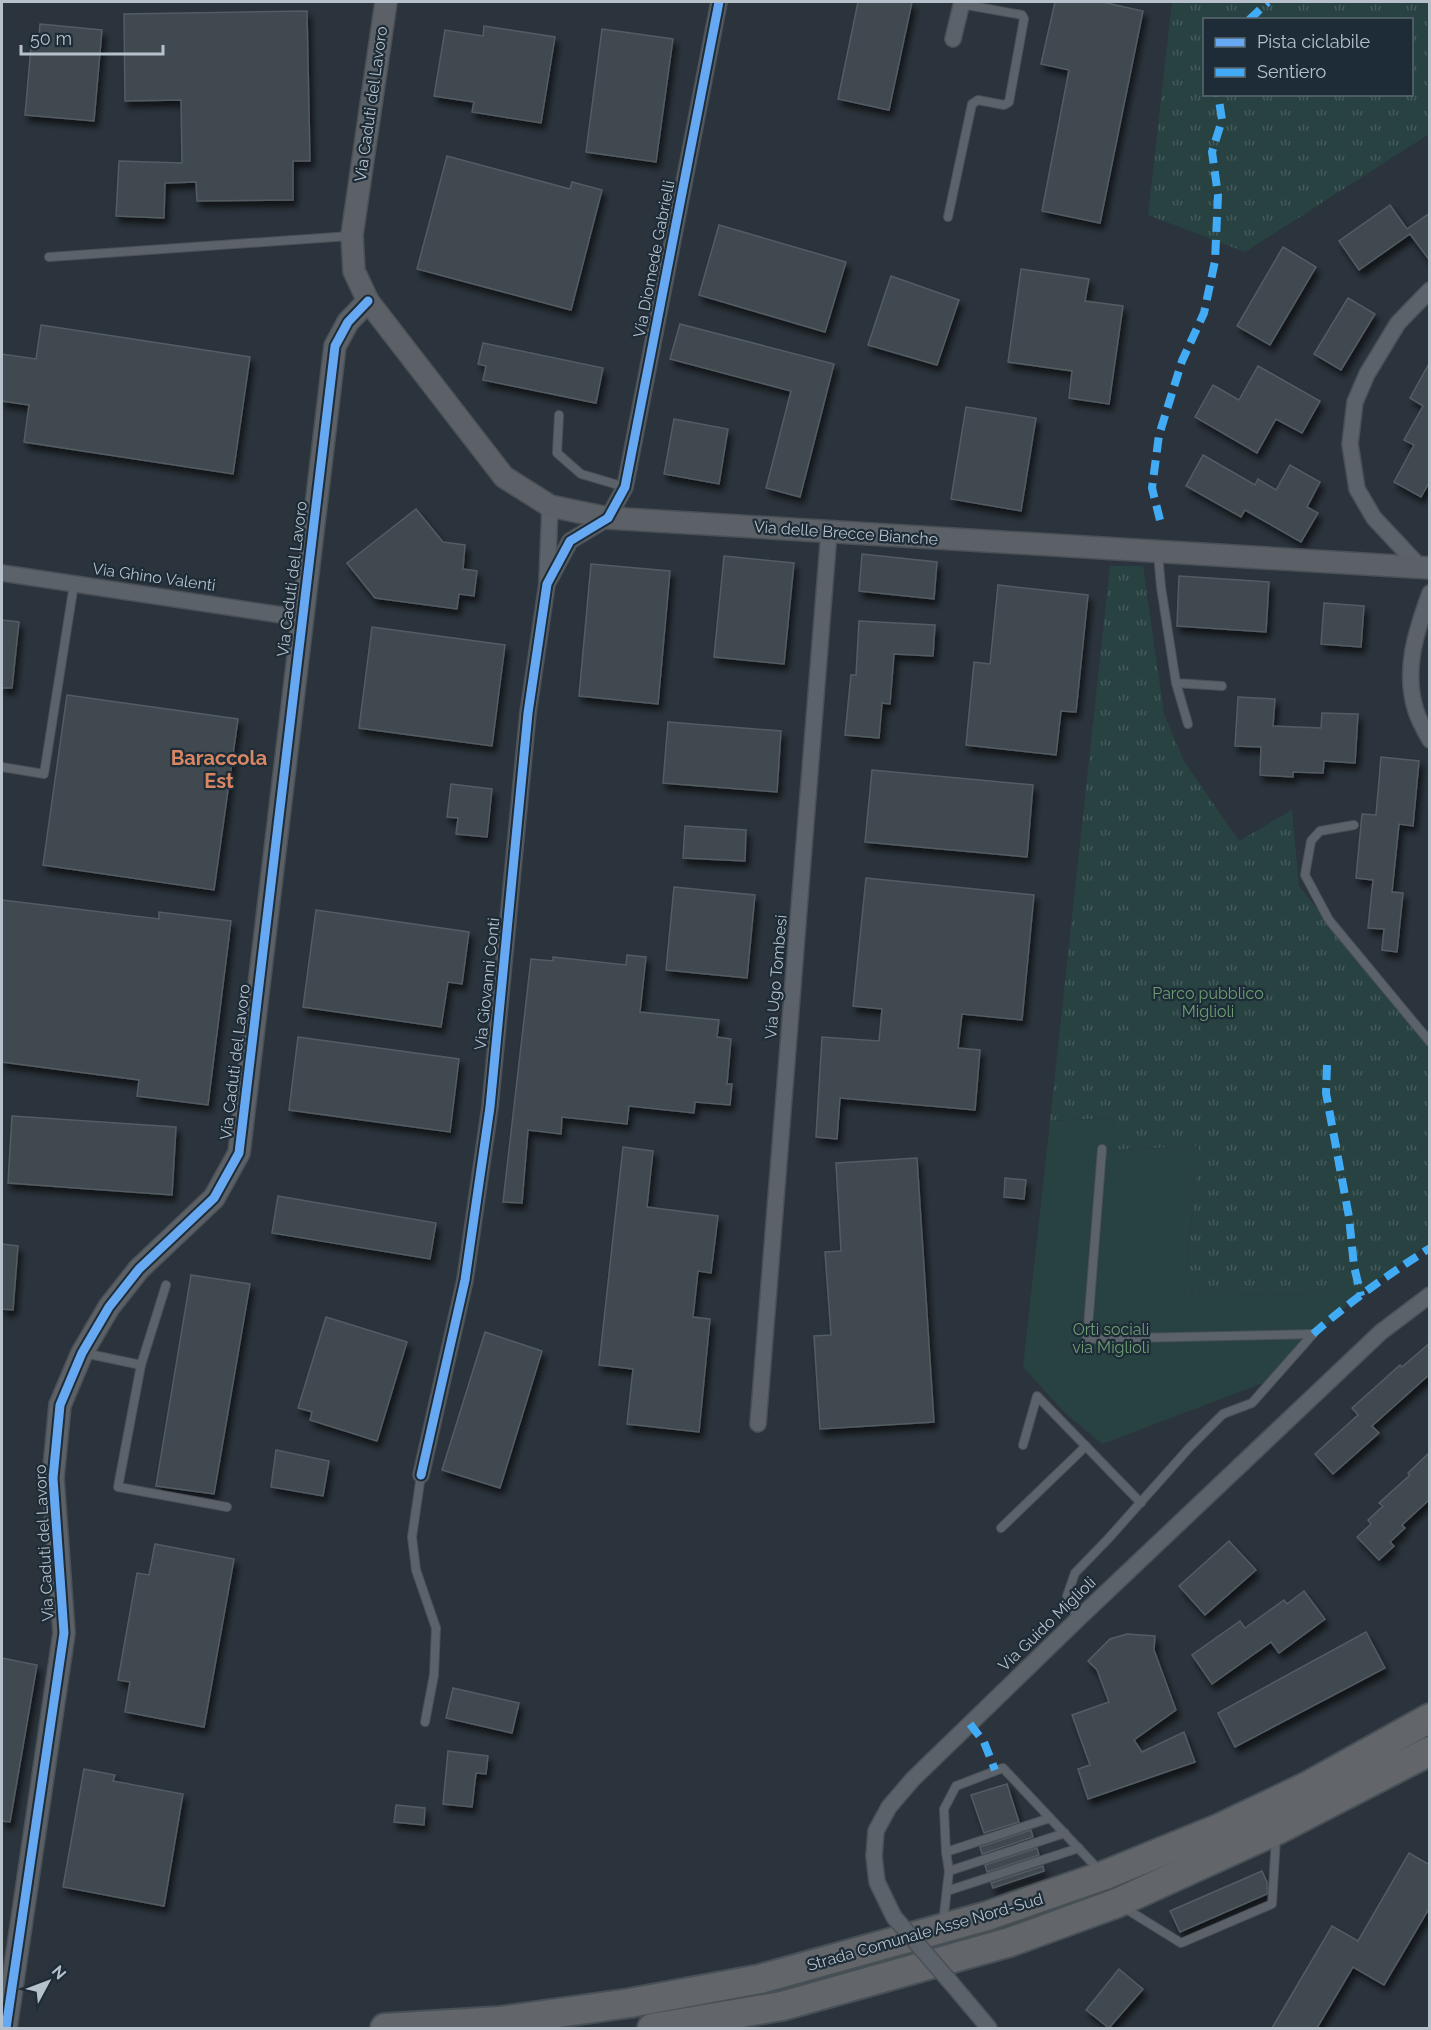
<svg xmlns="http://www.w3.org/2000/svg" width="1431" height="2030" viewBox="0 0 1431 2030" font-family="Raleway,sans-serif">
  <style>
    .park { fill: url(#park-tufts); fill-rule: evenodd }
    .garden { fill: #284141 }
    .building { fill: #41484f; stroke: #535c63; stroke-width: 1.5; filter: url(#shadow) }
    .lines { fill: none; stroke-linecap: round; stroke-linejoin: round }
    .lane-casing { stroke: #4a5056; stroke-width: 10 }
    .street-casing { stroke: #4a5056; stroke-width: 18 }
    .secondary-casing { stroke: #4a5056; stroke-width: 24 }
    .highway-casing { stroke: #485057; stroke-width: 32 }
    .lane { stroke: #5c6269; stroke-width: 8 }
    .street { stroke: #5c6269; stroke-width: 15 }
    .secondary { stroke: #5b6167; stroke-width: 21 }
    .highway { stroke: #626569; stroke-width: 28 }
    .street-bridge-casing { stroke: #4a5056; stroke-width: 18; stroke-linecap: butt }
    .street-bridge { stroke: #5c6269; stroke-width: 15 }
    .quiet { stroke: #42abf6; stroke-width: 8; stroke-dasharray: 15 8; stroke-linecap: butt }
    .cycleway-casing { stroke: #1e2c37; stroke-width: 13 }
    .cycleway { stroke: #66a8f1; stroke-width: 9 }
    .labels { text-anchor: middle; dominant-baseline: central; stroke-width: 4.5; stroke-linejoin: round; paint-order: stroke }
    .street-label { font-size: 16px; fill: #b6c1cc; stroke: #1e2c37 }
    .park-label { font-size: 16px; fill: #6d9d71; stroke: #1e2c37 }
    .quarter-label { font-size: 20px; font-weight: bold; fill: #d98763; stroke: #1e2c37 }
  </style>
  <defs>
    <pattern id="park-tufts" width="24" height="20" patternUnits="userSpaceOnUse" patternTransform="scale(1.5)"><rect width="24" height="20" fill="#284141"/><path d="M3 7l-1-3M5 7V3M7 7l1-3M15 17l-1-3M17 17v-4M19 17l1-3" fill="none" stroke="#455b5b"/></pattern>
    <filter id="shadow"><feDropShadow dx="3.5" dy="6" stdDeviation="3" flood-color="#0009"/></filter>
  </defs>
  <rect width="100%" height="100%" fill="#2b343c"/>
  <g class="park">
    <path d="M1172 2H1429V134L1245 252 1148 215ZM1204 20H1412V94H1204Z"/>
    <polygon points="1110,566 1143,566 1164,714 1184,761 1239,841 1292,810 1299,886 1429,1049 1429,1243 1359,1294 1184,1295 1199,1146 1112,1150 1114,1118 1050,1121"/>
  </g>
  <polygon class="garden" points="1114,1118 1113,1150 1199,1146 1184,1295 1359,1294 1269,1381 1102,1444 1065,1413 1023,1367 1050,1121"/>
  <g class="building">
    <polygon points="858,2 912,2 889,110 838,99"/>
    <polygon points="1055,2 1102,2 1143,11 1100,223 1042,211 1069,70 1041,64"/>
    <polygon points="307,11 310,161 293,161 293,200 197,201 196,182 165,183 164,218 116,216 119,161 182,163 181,100 125,101 124,14"/>
    <polygon points="40,24 102,30 94,121 25,115 32,35 39,36"/>
    <polygon points="484,26 555,37 541,123 472,112 474,102 434,96 445,30 483,36"/>
    <polygon points="602,29 673,39 656,162 586,152"/>
    <polygon points="447,156 570,189 572,182 602,190 571,310 417,269"/>
    <polygon points="1390,205 1407,229 1430,213 1430,261 1410,234 1359,270 1339,241"/>
    <polygon points="719,225 846,262 825,332 699,295"/>
    <polygon points="1283,247 1316,267 1270,345 1237,326"/>
    <polygon points="1021,269 1089,279 1085,301 1123,306 1109,404 1069,398 1072,371 1008,362"/>
    <polygon points="891,276 959,300 937,365 868,345"/>
    <polygon points="1348,298 1375,314 1341,370 1314,354"/>
    <polygon points="680,324 834,364 800,497 766,488 791,391 670,359"/>
    <polygon points="41,325 250,357 233,474 24,442 29,405 2,401 2,354 36,359"/>
    <polygon points="483,343 603,368 596,403 483,380 486,366 478,364"/>
    <polygon points="1430,362 1430,481 1421,497 1394,482 1414,445 1404,440 1423,406 1410,398"/>
    <polygon points="1258,366 1320,401 1302,433 1276,419 1257,453 1195,417 1213,385 1239,400"/>
    <polygon points="966,407 1036,418 1021,511 951,499"/>
    <polygon points="674,419 728,429 719,484 664,474"/>
    <polygon points="1203,455 1255,485 1258,479 1276,490 1290,465 1320,482 1307,507 1318,513 1301,542 1245,510 1241,517 1186,486"/>
    <polygon points="416,509 443,542 465,545 463,569 477,571 474,596 459,594 457,609 375,598 347,563"/>
    <polygon points="862,554 937,562 934,599 859,591"/>
    <polygon points="724,556 794,563 784,664 714,657"/>
    <polygon points="591,564 670,571 658,704 579,696"/>
    <polygon points="1179,576 1269,582 1266,632 1177,626"/>
    <polygon points="998,585 1088,595 1076,712 1061,711 1056,755 966,745 974,662 990,664"/>
    <polygon points="1324,603 1364,606 1361,647 1321,644"/>
    <polygon points="2,620 19,622 12,688 2,688"/>
    <polygon points="859,621 935,625 933,656 894,654 890,704 882,703 879,738 845,735 851,675 856,675"/>
    <polygon points="372,627 505,645 492,746 359,728"/>
    <polygon points="67,695 238,719 214,890 43,865"/>
    <polygon points="1238,697 1275,699 1273,726 1321,728 1322,713 1358,714 1355,763 1324,761 1323,773 1293,772 1293,777 1260,775 1261,747 1235,746"/>
    <polygon points="668,722 781,731 777,792 663,783"/>
    <polygon points="1381,757 1419,761 1413,826 1399,824 1392,892 1403,893 1397,952 1382,950 1384,929 1368,928 1373,880 1356,878 1362,814 1376,815"/>
    <polygon points="872,770 1033,785 1027,857 865,842"/>
    <polygon points="451,784 492,789 487,837 456,834 458,818 447,817"/>
    <polygon points="685,826 746,830 745,861 683,858"/>
    <polygon points="866,878 1034,895 1022,1020 962,1014 958,1048 980,1050 975,1110 840,1098 837,1139 816,1137 822,1037 879,1041 882,1009 853,1006"/>
    <polygon points="674,887 755,895 747,978 666,970"/>
    <polygon points="2,900 159,919 159,912 231,921 208,1105 137,1096 139,1080 2,1062"/>
    <polygon points="316,910 469,932 462,984 448,982 441,1027 303,1007"/>
    <polygon points="627,955 646,957 640,1012 719,1020 717,1037 731,1039 727,1084 732,1084 730,1105 695,1102 694,1113 629,1106 627,1124 562,1117 561,1134 528,1130 522,1203 503,1202 531,959 553,961 553,957 626,965"/>
    <polygon points="298,1037 459,1059 450,1132 289,1110"/>
    <polygon points="12,1116 176,1127 172,1195 8,1183"/>
    <polygon points="623,1147 653,1151 647,1207 718,1216 711,1273 698,1271 693,1317 710,1319 699,1432 627,1424 633,1369 599,1365"/>
    <polygon points="917,1158 934,1422 820,1429 814,1336 831,1335 825,1252 841,1251 836,1163"/>
    <polygon points="1005,1178 1026,1180 1024,1199 1004,1197"/>
    <polygon points="278,1196 436,1223 430,1259 272,1233"/>
    <polygon points="2,1244 18,1246 13,1310 2,1309"/>
    <polygon points="191,1275 250,1284 214,1494 156,1486"/>
    <polygon points="326,1317 407,1342 377,1441 310,1420 312,1412 298,1408"/>
    <polygon points="485,1332 542,1351 500,1488 442,1470"/>
    <polygon points="1430,1343 1430,1374 1372,1426 1379,1433 1333,1474 1315,1454 1358,1415 1352,1408 1400,1365 1402,1367"/>
    <polygon points="276,1450 329,1461 323,1496 271,1487"/>
    <polygon points="1430,1452 1430,1499 1402,1525 1405,1528 1390,1542 1394,1546 1379,1560 1357,1537 1371,1524 1368,1520 1383,1506 1379,1503 1410,1475 1408,1473"/>
    <polygon points="1229,1541 1256,1570 1205,1615 1179,1586"/>
    <polygon points="155,1544 234,1559 204,1727 125,1712 130,1682 118,1680 137,1573 149,1575"/>
    <polygon points="1304,1591 1325,1619 1279,1653 1271,1642 1212,1684 1192,1655 1240,1621 1245,1628 1284,1600 1287,1604"/>
    <polygon points="1366,1632 1385,1668 1235,1747 1218,1713"/>
    <polygon points="1127,1634 1155,1636 1154,1650 1176,1710 1134,1740 1142,1752 1184,1732 1195,1762 1088,1799 1078,1769 1090,1765 1072,1715 1109,1702 1097,1670 1088,1661 1110,1639"/>
    <polygon points="2,1658 37,1665 10,1822 2,1821"/>
    <polygon points="453,1688 519,1703 512,1733 446,1718"/>
    <polygon points="448,1751 488,1756 486,1774 476,1773 472,1807 443,1804"/>
    <polygon points="84,1769 115,1775 113,1781 183,1794 164,1906 63,1887"/>
    <polygon points="1007,1784 1019,1822 984,1833 971,1795"/>
    <polygon points="396,1805 425,1808 424,1825 394,1822"/>
    <polygon points="1031,1830 1033,1837 982,1854 980,1847"/>
    <polygon points="1037,1848 1039,1855 987,1872 985,1865"/>
    <polygon points="1409,1853 1430,1865 1430,1907 1384,1985 1353,1967 1317,2028 1272,2028 1332,1926 1358,1941"/>
    <polygon points="1043,1866 1044,1871 993,1888 991,1883"/>
    <polygon points="1262,1871 1267,1882 1267,1894 1180,1932 1170,1911"/>
    <polygon points="1119,1969 1143,1989 1109,2028 1086,2010"/>
  </g>
  <g class="lines">
    <defs>
      <g id="lane">
        <polyline points="948,217 972,104 978,100 1004,105 1009,102 1024,19 1022,15 961,4"/>
        <polyline points="49,257 350,236"/>
        <polyline points="559,415 557,453 581,474 625,487"/>
        <polyline points="1158,553 1161,587 1176,683 1222,686"/>
        <polyline points="1176,683 1188,724"/>
        <polyline points="2,767 44,774 74,584"/>
        <polyline points="1354,825 1320,831 1311,841 1305,875 1329,920 1430,1042"/>
        <polyline points="1102,1149 1087,1339 1313,1334"/>
        <polyline points="166,1285 141,1365 118,1487 227,1507"/>
        <polyline points="84,1353 141,1365"/>
        <polyline points="1023,1445 1037,1396 1141,1503"/>
        <polyline points="421,1475 412,1537 416,1570 436,1628 434,1675 425,1722"/>
        <polyline points="1001,1528 1086,1446"/>
        <polyline points="1078,1619 1067,1596 1075,1573 1108,1539 1189,1448 1223,1414 1252,1403 1313,1334"/>
        <polyline points="946,1852 944,1809 956,1786 1003,1768 1050,1818"/>
        <polyline points="949,1871 1065,1833"/>
        <polyline points="947,1891 1079,1848"/>
        <polyline points="1123,1907 1181,1943 1272,1904 1276,1838"/>
        <polyline points="943,1923 949,1871 946,1852 1050,1818 1099,1870"/>
      </g>
      <g id="street">
        <polyline points="953,39 962,2"/>
        <polyline points="1420,567 1374,518 1357,489 1350,444 1355,402 1367,374 1398,323 1430,290"/>
        <polyline points="2,573 302,618"/>
        <polyline points="547,581 550,506"/>
        <path d="M1430 593C1416 631 1403 671 1416 711 1419 721 1425 731 1430 740"/>
        <polyline points="758,1424 829,532"/>
        <polyline points="421,1475 465,1280 490,1107 528,713 547,584 570,541 608,518 625,487 719,2"/>
        <polyline points="894,1917 877,1882 874,1856 876,1831 889,1807 913,1779 1078,1619 1381,1332 1430,1295"/>
        <polyline points="952,1984 989,2028"/>
      </g>
      <g id="secondary">
        <polyline points="386,2 352,235 354,271 368,301 504,477 550,506 608,518 1430,568"/>
        <polyline points="6,2028 64,1633 53,1478 60,1405 82,1353 109,1307 139,1269 214,1198 239,1153 335,346 348,322 368,301"/>
      </g>
      <g id="highway">
        <polyline points="385,2028 500,2021 630,2003 760,1979 987,1916 1105,1875 1220,1828 1308,1786 1430,1718"/>
        <polyline points="652,2028 782,2006 1010,1942 1117,1903 1277,1830 1430,1751"/>
      </g>
    </defs>
    <use href="#lane" class="lane-casing"/>
    <use href="#street" class="street-casing"/>
    <use href="#secondary" class="secondary-casing"/>
    <use href="#highway" class="highway-casing"/>
    <use href="#lane" class="lane"/>
    <use href="#street" class="street"/>
    <use href="#secondary" class="secondary"/>
    <use href="#highway" class="highway"/>
    <defs>
      <polyline id="street-bridge" points="894,1917 952,1984"/>
    </defs>
    <use href="#street-bridge" class="street-bridge-casing"/>
    <use href="#street-bridge" class="street-bridge"/>
    <g class="quiet">
      <polyline points="1249,20 1268,2"/>
      <polyline points="1160,520 1152,488 1159,435 1182,361 1204,313 1215,261 1218,195 1212,152 1222,120 1218,94"/>
      <polyline points="1327,1065 1326,1093 1349,1217 1354,1266 1361,1296"/>
      <path d="M1313 1334C1349 1302 1389 1274 1430 1248"/>
      <polyline points="970,1724 984,1742 995,1770"/>
    </g>
    <defs>
      <g id="cycleway">
        <polyline points="421,1475 465,1280 490,1107 528,713 547,584 570,541 608,518 625,487 719,2"/>
        <polyline points="6,2028 64,1633 53,1478 60,1405 82,1353 109,1307 139,1269 214,1198 239,1153 335,346 348,322 368,301"/>
      </g>
    </defs>
    <use href="#cycleway" class="cycleway-casing"/>
    <use href="#cycleway" class="cycleway"/>
  </g>
  <g class="labels">
    <g class="street-label">
      <text transform="translate(371 104) rotate(-82)">Via Caduti del Lavoro</text>
      <text transform="translate(654 259) rotate(-79)">Via Diomede Gabrielli</text>
      <text transform="translate(846 533) rotate(4)">Via delle Brecce Bianche</text>
      <text transform="translate(154 577) rotate(8)">Via Ghino Valenti</text>
      <text transform="translate(292 579) rotate(-83)">Via Caduti del Lavoro</text>
      <text transform="translate(776 977) rotate(-85)">Via Ugo Tombesi</text>
      <text transform="translate(487 984) rotate(-84)">Via Giovanni Conti</text>
      <text transform="translate(235 1062) rotate(-83)">Via Caduti del Lavoro</text>
      <text transform="translate(44 1543) rotate(-93)">Via Caduti del Lavoro</text>
      <text transform="translate(1047 1624) rotate(-44)">Via Guido Miglioli</text>
      <text transform="translate(925 1932) rotate(-16)">Strada Comunale Asse Nord-Sud</text>
    </g>
    <g class="park-label">
      <text x="1208" y="993">Parco pubblico<tspan x="1208" dy="18">Miglioli</tspan></text>
      <text x="1111" y="1329">Orti sociali<tspan x="1111" dy="18">via Miglioli</tspan></text>
    </g>
    <g class="quarter-label">
      <text x="219" y="758">Baraccola<tspan x="219" dy="23">Est</tspan></text>
    </g>
  </g>
  <rect width="1431" height="2030" fill="none" stroke="#b6c1cc" stroke-width="6"/>
  <rect x="1203" y="18" width="210" height="78" fill="#1e2c37" stroke="#5b6873" stroke-width="1.5"/>
  <rect x="1215" y="38" width="30" height="9" fill="#66a8f1" stroke="#5b6873" stroke-width="1.5"/>
  <text x="1257" y="48" font-size="18" fill="#b6c1cc">Pista ciclabile</text>
  <rect x="1215" y="68" width="30" height="9" fill="#42abf6" stroke="#5b6873" stroke-width="1.5"/>
  <text x="1257" y="78" font-size="18" fill="#b6c1cc">Sentiero</text>
  <g transform="translate(48 1982) rotate(49)" stroke="#1e2c37" stroke-width="4.5" paint-order="stroke">
  <path d="M0-4.5L10 22L0 15L-10 22Z" fill="#b6c1cc"/>
  <text y="-9" font-size="16" font-weight="bold" text-anchor="middle" fill="#b6c1cc">N</text>
  </g>
  <path d="M21 45v9h142v-9" fill="none" stroke="#b6c1cc" stroke-width="3"/>
  <text x="30" y="45" font-size="18" fill="#b6c1cc" stroke="#1e2c37" stroke-width="4.5" paint-order="stroke">50 m</text>
</svg>
